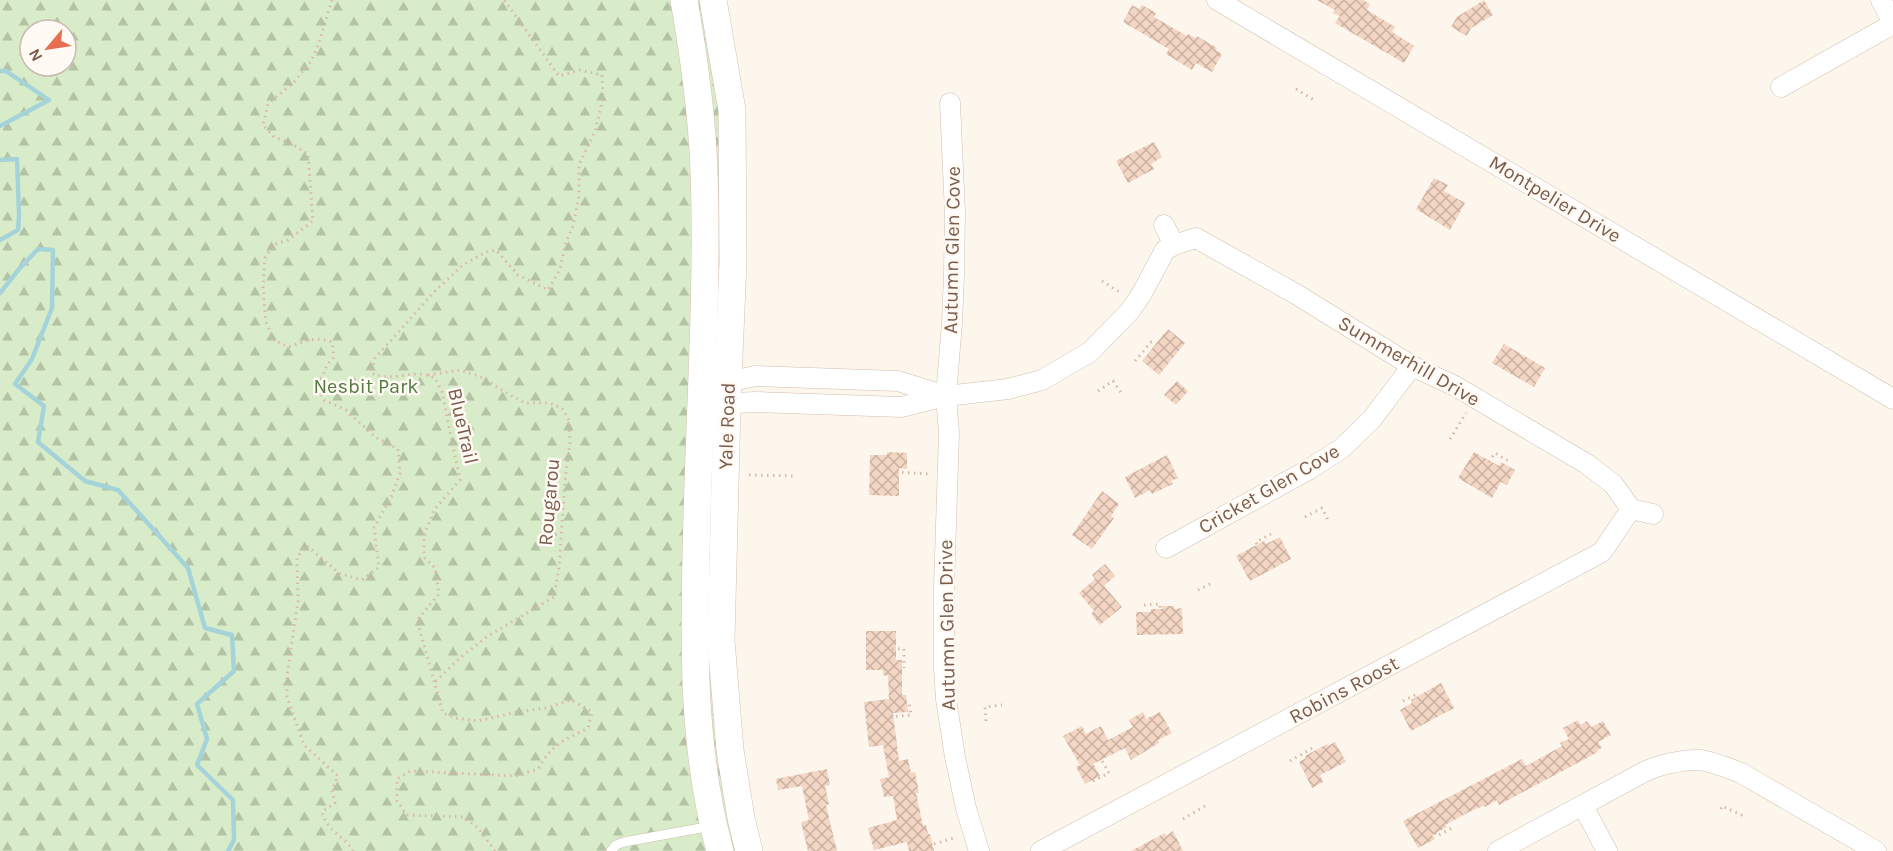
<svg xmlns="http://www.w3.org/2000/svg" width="1893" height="851" viewBox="0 0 1893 851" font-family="Karla,sans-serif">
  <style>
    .forest { fill: url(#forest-firs); fill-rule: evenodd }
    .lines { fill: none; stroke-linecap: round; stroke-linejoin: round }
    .stream { stroke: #a5d3da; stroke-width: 4.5 }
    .building { fill: url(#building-cross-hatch) }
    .service-casing { stroke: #d1beb0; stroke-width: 10 }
    .minor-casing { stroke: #d1beb0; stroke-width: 21 }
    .secondary-casing { stroke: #d6c0b0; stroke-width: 28 }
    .path { stroke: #d9b8a5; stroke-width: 3; stroke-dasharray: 1.5 4.5; stroke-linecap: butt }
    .service { stroke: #fff; stroke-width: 9 }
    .minor { stroke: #fff; stroke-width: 20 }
    .secondary { stroke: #fff; stroke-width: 27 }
    .labels { text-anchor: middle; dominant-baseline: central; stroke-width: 5; stroke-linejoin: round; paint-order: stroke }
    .street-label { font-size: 20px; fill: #7a5c4d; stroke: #fffaf3 }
    .park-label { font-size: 20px; fill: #537a41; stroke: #fffaf3 }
  </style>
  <defs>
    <pattern id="forest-firs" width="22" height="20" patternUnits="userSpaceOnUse" patternTransform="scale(1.5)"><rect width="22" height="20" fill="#d8ecc9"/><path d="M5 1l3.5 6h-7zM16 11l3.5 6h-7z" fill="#b4c2a5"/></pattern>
    <pattern id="building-cross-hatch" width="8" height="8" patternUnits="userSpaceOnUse" patternTransform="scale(1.5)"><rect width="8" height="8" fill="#f3d5c3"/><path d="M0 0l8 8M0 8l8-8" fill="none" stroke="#cab0a1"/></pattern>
  </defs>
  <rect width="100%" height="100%" fill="#fdf6ec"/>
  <path class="forest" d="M0 0H718L726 672 754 851H0ZM30 30H66V66H30Z"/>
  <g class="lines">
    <g class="stream">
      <polyline points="0,71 6,71 49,100 0,126"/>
      <polyline points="0,160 17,159 19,215 18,230 0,240"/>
      <polyline points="0,293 19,269 38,249 53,250 52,308 32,359 15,384 44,406 38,442 85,481 118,490 188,568 205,628 232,635 234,671 197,704 207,739 197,765 233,800 234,840 228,851"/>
    </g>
  </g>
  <g class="building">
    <polygon points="1317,0 1363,0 1370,4 1367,10 1395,27 1392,32 1414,46 1404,63 1335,23 1340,16 1333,13 1335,10"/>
    <polygon points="1484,0 1493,15 1471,28 1467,36 1451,27 1457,17"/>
    <polygon points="1132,5 1139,9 1142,5 1156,13 1154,17 1187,36 1188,34 1195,38 1197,36 1217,48 1216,50 1222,54 1212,72 1196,63 1192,70 1166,54 1169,49 1123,22"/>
    <polygon points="1154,142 1162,157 1151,164 1154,169 1128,183 1116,161"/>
    <polygon points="1434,178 1448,185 1444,191 1465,203 1450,230 1416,209"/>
    <polygon points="1168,329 1185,343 1159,375 1142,361"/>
    <polygon points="1504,344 1545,368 1534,387 1492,363"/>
    <polygon points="1177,381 1188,391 1176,405 1164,395"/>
    <polygon points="887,452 907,453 907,469 899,468 899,496 869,495 870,455 887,455"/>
    <polygon points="1474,452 1499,466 1501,462 1515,470 1507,485 1501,482 1492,498 1458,478"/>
    <polygon points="1167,455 1178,478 1171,481 1173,484 1152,494 1150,490 1135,498 1125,477"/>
    <polygon points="1102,491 1119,504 1111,516 1114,518 1092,549 1072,535"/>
    <polygon points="1280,537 1291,559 1250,581 1236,556 1264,541 1266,544"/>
    <polygon points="1105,564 1115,576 1104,586 1122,607 1100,625 1091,614 1094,611 1079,593 1095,579 1092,575"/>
    <polygon points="1162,606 1174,606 1174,609 1182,608 1183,634 1137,635 1136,612 1151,612 1151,609 1162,609"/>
    <polygon points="866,631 896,631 896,660 902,660 902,695 906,695 908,712 893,713 899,761 908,759 911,773 915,772 919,793 916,793 923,826 926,825 928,834 930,834 934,851 909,851 907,842 874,850 868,828 897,820 893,796 884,797 880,779 889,777 883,745 869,747 864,702 889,699 888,676 883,675 883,670 866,670"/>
    <polygon points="1441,683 1454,708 1411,731 1400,710 1412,703 1411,700"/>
    <polygon points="1143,712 1146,719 1160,712 1172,733 1158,740 1159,743 1131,760 1125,748 1093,764 1100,776 1085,784 1076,767 1080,765 1063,736 1082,726 1086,734 1101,726 1108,740 1133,727 1129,720"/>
    <polygon points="1578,720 1580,725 1587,721 1591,727 1603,721 1611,735 1598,742 1602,748 1597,750 1598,752 1499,805 1497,800 1485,807 1483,806 1469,812 1445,825 1447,827 1432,835 1435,839 1418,848 1403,821 1522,759 1526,766 1562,746 1560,743 1569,739 1563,728"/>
    <polygon points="1335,742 1346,762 1320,775 1323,782 1312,788 1299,762 1306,758 1305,756 1327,744 1328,746"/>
    <polygon points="827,769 830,785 825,786 829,804 826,805 837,851 808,851 801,822 809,820 802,786 778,790 776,779"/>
    <polygon points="1173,831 1183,851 1131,851 1165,833 1166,836"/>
  </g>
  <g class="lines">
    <defs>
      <polyline id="service" points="611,851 616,845 624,842 712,826"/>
      <g id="minor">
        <polyline points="1217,0 1893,399"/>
        <polyline points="1881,0 1893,23"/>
        <polyline points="1781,87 1893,24"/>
        <polyline points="950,103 955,213 954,274 952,323 946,396 949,433 944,587 944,668 946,699 955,757 966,808 979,851"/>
        <polyline points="1164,225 1174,245"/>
        <polyline points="715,382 728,382 755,376 898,381 946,396"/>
        <polyline points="715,404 755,402 901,407 946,396 1008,389 1042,380 1090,352 1129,312 1141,295 1165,250 1174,245 1196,238 1296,294 1412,366 1455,386 1587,464 1613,484 1631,509"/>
        <polyline points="1631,509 1653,514"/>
        <polyline points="1166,548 1308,470 1341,449 1372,419 1412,366"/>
        <polyline points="1583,806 1607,851"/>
        <polyline points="1041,851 1602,552 1631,509"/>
        <path d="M1498 851 1644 772C1658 765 1684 759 1700 760 1714 762 1728 768 1741 773L1876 851"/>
      </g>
      <g id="secondary">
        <path d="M684 0C694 57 702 114 704 171 708 286 700 402 697 517 694 628 690 742 720 851"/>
        <polyline points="713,0 732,110 733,261 727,405 721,641 730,750 741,818 749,851"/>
      </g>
    </defs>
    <use href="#service" class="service-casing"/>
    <use href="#minor" class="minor-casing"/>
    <use href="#secondary" class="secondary-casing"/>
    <g class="path">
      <path d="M332 0 319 43 311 61 295 81 268 104 263 125 274 137 290 143 308 154 313 221 288 240 273 245 265 258 263 287 266 322 274 340 289 347C305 341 316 336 332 342L334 357 327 365 318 389 324 400 346 410 375 437 398 449 400 473 392 495 374 528 379 567 362 580 339 573 307 546 297 557 298 601 287 675V697L304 745 338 776 332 790 335 803 322 812C328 833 343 834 353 851"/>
      <polyline points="1296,89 1314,100 1312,102"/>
      <polyline points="1102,281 1121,293"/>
      <polyline points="1135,361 1151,342 1153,343"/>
      <polyline points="428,375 460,370 484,378 503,391 525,403 549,403 562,408 569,420 570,442 565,481 559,567 554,597 488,636 460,658 434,683"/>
      <polyline points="1098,391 1113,381 1122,394"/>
      <polyline points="1450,439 1466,413"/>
      <polyline points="1489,462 1495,453 1510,462"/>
      <polyline points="896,472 930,474"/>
      <polyline points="749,475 794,476"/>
      <polyline points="1305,517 1322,508 1328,520"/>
      <polyline points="1257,544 1256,542 1271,534"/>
      <polyline points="1198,590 1212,583 1213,585"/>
      <polyline points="1144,605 1160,604 1160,608"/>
      <polyline points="892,649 904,649 904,668"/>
      <polyline points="1403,701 1419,693"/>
      <polyline points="890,717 911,715 909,703"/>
      <polyline points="986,721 985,707 1002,705"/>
      <polyline points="1290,761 1314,747 1315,749"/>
      <polyline points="1093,781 1109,773 1102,761"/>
      <polyline points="1721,809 1722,806 1746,817"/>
      <polyline points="1183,819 1205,806 1207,809"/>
      <polyline points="1435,833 1437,836 1454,827"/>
      <polyline points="934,844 957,837"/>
      <path d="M495 851 478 828 464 817 407 815 397 801V779L410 771 515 776 538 769C553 743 563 741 588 728L592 712 571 700 546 708 517 712 478 721 455 718 443 713 417 620 439 594 435 568 424 557V536L434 510 460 480 442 392 435 378C410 367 395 384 371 373L375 358 436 290 463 265 486 252 496 250 518 275 548 290 560 269 566 242 573 226 579 196V165L595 131 603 99 602 75 580 70 559 76 504 0"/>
    </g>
    <use href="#service" class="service"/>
    <use href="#minor" class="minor"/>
    <use href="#secondary" class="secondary"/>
  </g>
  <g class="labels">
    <g class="street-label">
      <text transform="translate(1555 199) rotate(31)">Montpelier Drive</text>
      <text transform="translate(952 250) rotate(-89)">Autumn Glen Cove</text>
      <text transform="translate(1409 361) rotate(30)">Summerhill Drive</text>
      <text transform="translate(463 426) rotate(77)">BlueTrail</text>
      <text transform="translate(727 426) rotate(-88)">Yale Road</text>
      <text transform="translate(1269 489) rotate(-30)">Cricket Glen Cove</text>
      <text transform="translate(549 502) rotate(-85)">Rougarou</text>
      <text transform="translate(947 625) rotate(-91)">Autumn Glen Drive</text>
      <text transform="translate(1344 690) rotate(-28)">Robins Roost</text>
    </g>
    <g class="park-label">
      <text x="366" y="386">Nesbit Park</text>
    </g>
  </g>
  <g transform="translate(48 48) rotate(241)"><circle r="28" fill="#fffaf3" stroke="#cabbb1" stroke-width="1.5"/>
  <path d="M0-4.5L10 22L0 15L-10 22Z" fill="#e76f51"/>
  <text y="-9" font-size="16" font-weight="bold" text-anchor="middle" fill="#7a5c4d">N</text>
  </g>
</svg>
